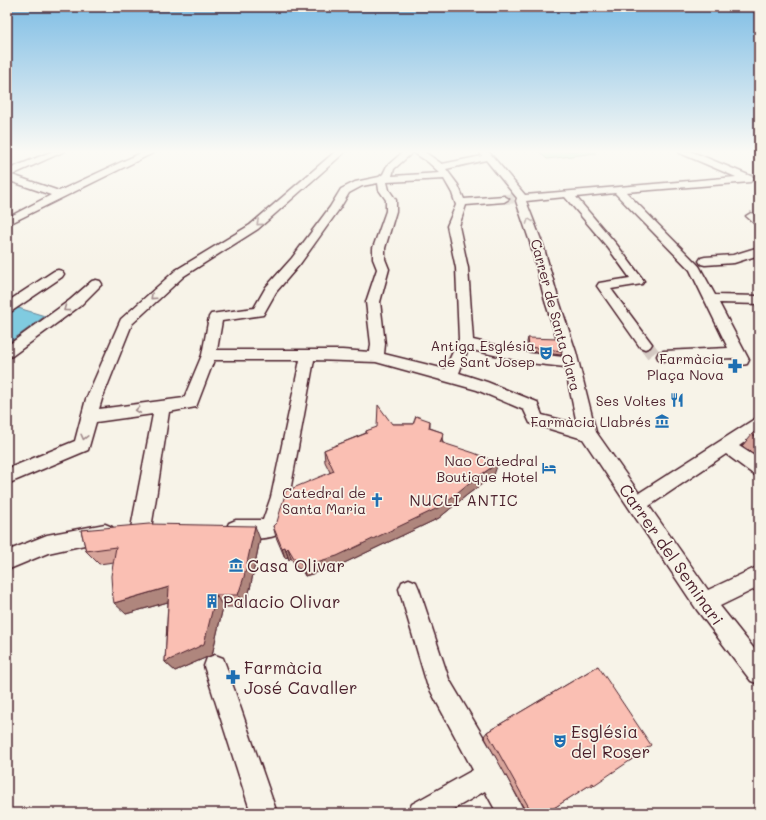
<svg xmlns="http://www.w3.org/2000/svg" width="766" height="820" viewBox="0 0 766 820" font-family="Mali,sans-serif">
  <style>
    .green { fill: #a9edb8; stroke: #7a8672 }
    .water { fill: #80cbe0; stroke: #6a8698 }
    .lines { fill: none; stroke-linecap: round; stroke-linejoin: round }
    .street-tunnel-far1 { stroke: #d4c9c2; stroke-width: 10; stroke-dasharray: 10 5; stroke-linecap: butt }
    .street-tunnel { stroke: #d4c9c2; stroke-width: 14; stroke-dasharray: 14 7; stroke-linecap: butt }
    .street-casing { stroke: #4a1f2b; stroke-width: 3 }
    .street { fill: #f7f3e8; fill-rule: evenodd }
    .wall { fill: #d7a49a; stroke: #4a1f2b }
    .shaded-wall { fill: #af867d; stroke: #4a1f2b }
    .building { fill: #fabfb3; stroke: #4a1f2b }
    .oneway { stroke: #a0898a }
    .labels { text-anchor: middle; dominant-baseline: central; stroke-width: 3.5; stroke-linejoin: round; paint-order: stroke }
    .street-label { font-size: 14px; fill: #4a1f2b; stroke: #f7f3e8 }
    .poi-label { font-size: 14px; fill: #4a1f2b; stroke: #f7f3e8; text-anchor: end }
    .neighbourhood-label { font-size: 15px; letter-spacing: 1px; fill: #4a1f2b; stroke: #f7f3e8 }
    .near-street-label { font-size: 17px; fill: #4a1f2b; stroke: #f7f3e8 }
    .near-poi-label { font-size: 17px; fill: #4a1f2b; stroke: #f7f3e8; text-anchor: start }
  </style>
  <rect width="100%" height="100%" fill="#f7f3e8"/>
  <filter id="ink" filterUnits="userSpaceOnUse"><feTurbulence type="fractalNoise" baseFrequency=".025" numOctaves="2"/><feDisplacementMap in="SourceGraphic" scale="8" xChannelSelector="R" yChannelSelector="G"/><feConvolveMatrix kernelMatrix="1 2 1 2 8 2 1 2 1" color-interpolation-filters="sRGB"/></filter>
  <g filter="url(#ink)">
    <polygon class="green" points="538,151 593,151 596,153 547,159"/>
    <polygon class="water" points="15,307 45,316 7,344 7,312"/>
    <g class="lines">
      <polyline class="street-tunnel-far1" points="504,199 522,198"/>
      <polyline class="street-tunnel" points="645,344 653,354"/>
      <defs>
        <g id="street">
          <polygon points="53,151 65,151 12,175 59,191 145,151 157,151 7,225 7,218 51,195 7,180 7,170"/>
          <path d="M336 151H346L258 229 184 276 132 324 102 399 99 409 184 398 202 355 209 317 211 314 254 308 266 287 292 258 330 207 341 189 355 182 379 177 383 174 387 166 404 151H423L442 164 482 156 479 151H488L525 195 736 177 680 153 679 151H690L753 177 755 179 750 182 626 192 699 266 715 295 759 296V304L719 303 749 360 747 364C740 366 737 364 733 358L664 361 659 360 657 356 659 352 664 351 728 348 690 270 615 193 576 197 617 245 644 281 642 284 611 289 652 344 650 347 645 349 640 347 597 286 599 283 630 278 609 249 565 197 526 201 543 245 559 301 576 352 596 432 639 493 753 420 759 418V432L739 446 759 459V476L753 474 726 454 649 506 708 590 759 566V587L720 606 759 655V684L751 681 697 610 583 439 530 423 524 410 477 390 376 362 314 360 289 497 277 535C264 540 242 540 229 535L226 529 229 523 236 520H263L271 497 300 360H214L196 407 169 412 155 504 151 528 148 534 141 537 134 534 131 528 153 414 96 422 88 450 7 484V469L75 441 86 399 121 319 176 270 250 225ZM413 152 428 162 440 173 392 176 394 169ZM486 160 517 198 516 201 531 245 545 301 563 357 529 353 473 340 468 268 459 226 466 205 504 202 509 199 504 196 464 199 458 185 446 169ZM444 179 452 193 456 205 447 226 456 268 459 339 445 369 384 354 385 344 380 302 389 269 385 259V248L396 211V200L389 190 387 182ZM378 183 379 190 386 200V211L373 248V259L377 269 366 302 371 344 370 352 342 350H217L222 321 263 315 276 292 300 264 340 208 349 193 362 186ZM468 349 529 363 565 367 577 424 542 415 537 402 487 382 459 373Z"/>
          <polygon points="751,213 759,217 759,225 755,224 746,216"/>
          <polygon points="759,247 759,255 734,263 705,265 701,264 699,261 701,258 705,257 733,255"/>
          <polygon points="58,270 62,271 64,274 62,277 12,311 7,312 7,302 54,271"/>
          <polygon points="96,280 100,281 102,284 80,306 12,356 7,358 7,346 70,300 92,281"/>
          <polygon points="105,524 112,527 115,533 112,539 48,553 7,570 7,551 47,535"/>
          <polygon points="409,579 416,582 419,589 449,679 500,765 525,813 497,813 485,791 447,813 408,813 412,804 473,770 427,684 399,589 402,582"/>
          <polygon points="215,655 223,658 226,666 277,813 251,813 204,666 207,658"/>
        </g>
      </defs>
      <use href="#street" class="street-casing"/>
      <use href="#street" class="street"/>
    </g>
    <g class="wall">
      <polygon points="528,338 562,351 561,355 528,351 527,342"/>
      <polygon points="430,421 430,428 444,433 442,442 494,475 467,495 439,518 338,566 305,576 301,569 297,568 291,558 289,560 288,557 285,558 276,537 273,526 330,472 325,462 324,450 366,433 366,431 392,424 413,424"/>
      <polygon points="759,429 759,457 742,446 752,434"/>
      <polygon points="81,530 260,539 250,589 244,607 223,607 212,655 205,658 175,671 165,662 168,602 126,614 114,562 99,564 86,551"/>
      <polygon points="598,666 594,785 588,787 588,786 546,813 526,813 526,812 484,736 487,732"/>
    </g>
    <g class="shaded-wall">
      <polygon points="444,433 442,444 440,442"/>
      <polygon points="498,463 494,475 467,495 439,518 338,566 305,576 303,566 469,483"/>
      <polygon points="255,526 260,539 250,589 244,607 238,595"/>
      <polygon points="285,547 288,557 285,558 282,548"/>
      <polygon points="288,548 291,558 289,560 286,550"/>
      <polygon points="169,587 178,599 126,614 114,603"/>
      <polygon points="216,595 223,607 212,655 205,658 175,671 165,662"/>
    </g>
    <g class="building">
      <polygon points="528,338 558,339 562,351 529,347"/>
      <polygon points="378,405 392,424 413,424 416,416 430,421 429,428 444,433 440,442 474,453 498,463 469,483 440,507 337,556 303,566 298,559 294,558 288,548 286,550 285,547 282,548 273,526 277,522 286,491 334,471 324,450 367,433 366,431 377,427"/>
      <polygon points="759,429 759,439 752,434"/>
      <polygon points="149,524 255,526 244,577 238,595 216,595 204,644 196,648 165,662 169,587 114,603 112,591 111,576 116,547 86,551 81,530"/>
      <polygon points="598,666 651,745 631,760 594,785 593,783 546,813 524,813 529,813 531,811 487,732"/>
    </g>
    <defs><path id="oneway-chevron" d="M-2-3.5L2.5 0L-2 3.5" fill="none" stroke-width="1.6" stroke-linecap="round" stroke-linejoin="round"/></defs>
    <g class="oneway">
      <use href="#oneway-chevron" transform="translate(529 221) rotate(-110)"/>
      <use href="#oneway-chevron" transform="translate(259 223) rotate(139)"/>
      <use href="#oneway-chevron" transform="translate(153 297) rotate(138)"/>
      <use href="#oneway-chevron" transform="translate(66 309) rotate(143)"/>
      <use href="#oneway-chevron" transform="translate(138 410) rotate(172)"/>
      <use href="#oneway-chevron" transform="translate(84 437) rotate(104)"/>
    </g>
  </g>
  <linearGradient id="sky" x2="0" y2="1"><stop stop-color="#7ebde5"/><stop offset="0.57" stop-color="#fbfaf5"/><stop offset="1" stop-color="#fbfaf5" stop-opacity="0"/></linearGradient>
  <rect width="766" height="266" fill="url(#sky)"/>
  <defs>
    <symbol id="theatre-bare" viewBox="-9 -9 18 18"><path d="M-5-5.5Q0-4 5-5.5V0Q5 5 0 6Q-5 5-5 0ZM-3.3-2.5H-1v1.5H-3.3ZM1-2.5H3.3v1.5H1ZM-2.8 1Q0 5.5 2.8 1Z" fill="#1f6fb2" stroke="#f7f3e8" stroke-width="2.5" paint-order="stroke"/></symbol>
    <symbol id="pharmacy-bare" viewBox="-9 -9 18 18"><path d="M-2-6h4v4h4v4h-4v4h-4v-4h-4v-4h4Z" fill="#1f6fb2" stroke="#f7f3e8" stroke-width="2.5" paint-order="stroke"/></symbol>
    <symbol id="restaurant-bare" viewBox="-9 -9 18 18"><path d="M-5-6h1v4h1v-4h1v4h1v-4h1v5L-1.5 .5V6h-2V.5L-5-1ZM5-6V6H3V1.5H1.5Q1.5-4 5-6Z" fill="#1f6fb2" stroke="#f7f3e8" stroke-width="2.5" paint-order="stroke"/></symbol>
    <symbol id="museum-bare" viewBox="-9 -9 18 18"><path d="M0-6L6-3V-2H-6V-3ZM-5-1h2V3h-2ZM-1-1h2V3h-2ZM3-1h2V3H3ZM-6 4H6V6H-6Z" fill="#1f6fb2" stroke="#f7f3e8" stroke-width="2.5" paint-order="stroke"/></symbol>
    <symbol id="hotel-bare" viewBox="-9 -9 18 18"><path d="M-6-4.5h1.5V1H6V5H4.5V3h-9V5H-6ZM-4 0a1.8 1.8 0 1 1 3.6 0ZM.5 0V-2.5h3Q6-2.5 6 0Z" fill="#1f6fb2" stroke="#f7f3e8" stroke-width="2.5" paint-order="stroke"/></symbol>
    <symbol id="church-bare" viewBox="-9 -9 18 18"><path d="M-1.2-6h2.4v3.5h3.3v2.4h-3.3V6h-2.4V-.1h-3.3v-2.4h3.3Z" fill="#1f6fb2" stroke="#f7f3e8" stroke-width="2.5" paint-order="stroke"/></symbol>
    <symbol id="building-bare" viewBox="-9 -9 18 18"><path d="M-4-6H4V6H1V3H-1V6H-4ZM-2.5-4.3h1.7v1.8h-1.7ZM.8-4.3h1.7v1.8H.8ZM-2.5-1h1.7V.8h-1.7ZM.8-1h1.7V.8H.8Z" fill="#1f6fb2" stroke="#f7f3e8" stroke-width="2.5" paint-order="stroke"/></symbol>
  </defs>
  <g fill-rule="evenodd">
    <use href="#theatre-bare" x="536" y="343" width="20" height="20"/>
    <use href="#pharmacy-bare" x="725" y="356" width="20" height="20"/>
    <use href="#restaurant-bare" x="667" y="390" width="20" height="20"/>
    <use href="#museum-bare" x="652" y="411" width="20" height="20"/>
    <use href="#hotel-bare" x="539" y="458" width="20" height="20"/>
    <use href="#church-bare" x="367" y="490" width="20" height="20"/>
    <use href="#museum-bare" x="226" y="555" width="20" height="20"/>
    <use href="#building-bare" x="202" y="591" width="20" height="20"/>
    <use href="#pharmacy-bare" x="223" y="667" width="20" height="20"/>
    <use href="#theatre-bare" x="550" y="731" width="20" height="20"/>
  </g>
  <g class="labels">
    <g class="street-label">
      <text transform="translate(556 315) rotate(75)">Carrer de Santa Clara</text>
    </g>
    <g class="poi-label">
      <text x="535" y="345">Antiga Església<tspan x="535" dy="16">de Sant Josep</tspan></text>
      <text x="724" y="358">Farmàcia<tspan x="724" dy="16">Plaça Nova</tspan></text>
      <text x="666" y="400">Ses Voltes</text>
      <text x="651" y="421">Farmàcia Llabrés</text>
      <text x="538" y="460">Nao Catedral<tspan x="538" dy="16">Boutique Hotel</tspan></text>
      <text x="366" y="492">Catedral de<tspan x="366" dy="16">Santa Maria</tspan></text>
    </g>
    <g class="neighbourhood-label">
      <text x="464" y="500">NUCLI ANTIC</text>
    </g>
    <g class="near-street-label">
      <text transform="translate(672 554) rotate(55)">Carrer del Seminari</text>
    </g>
    <g class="near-poi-label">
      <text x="247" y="565">Casa Olivar</text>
      <text x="223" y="601">Palacio Olivar</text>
      <text x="244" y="667">Farmàcia<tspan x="244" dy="20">José Cavaller</tspan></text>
      <text x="571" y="731">Església<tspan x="571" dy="20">del Roser</tspan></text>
    </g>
  </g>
  <rect width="766" height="820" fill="none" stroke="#f7f3e8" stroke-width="24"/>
  <rect x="12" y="12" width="742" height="796" fill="none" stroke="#4a1f2b" stroke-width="1.5" filter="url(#ink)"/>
</svg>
